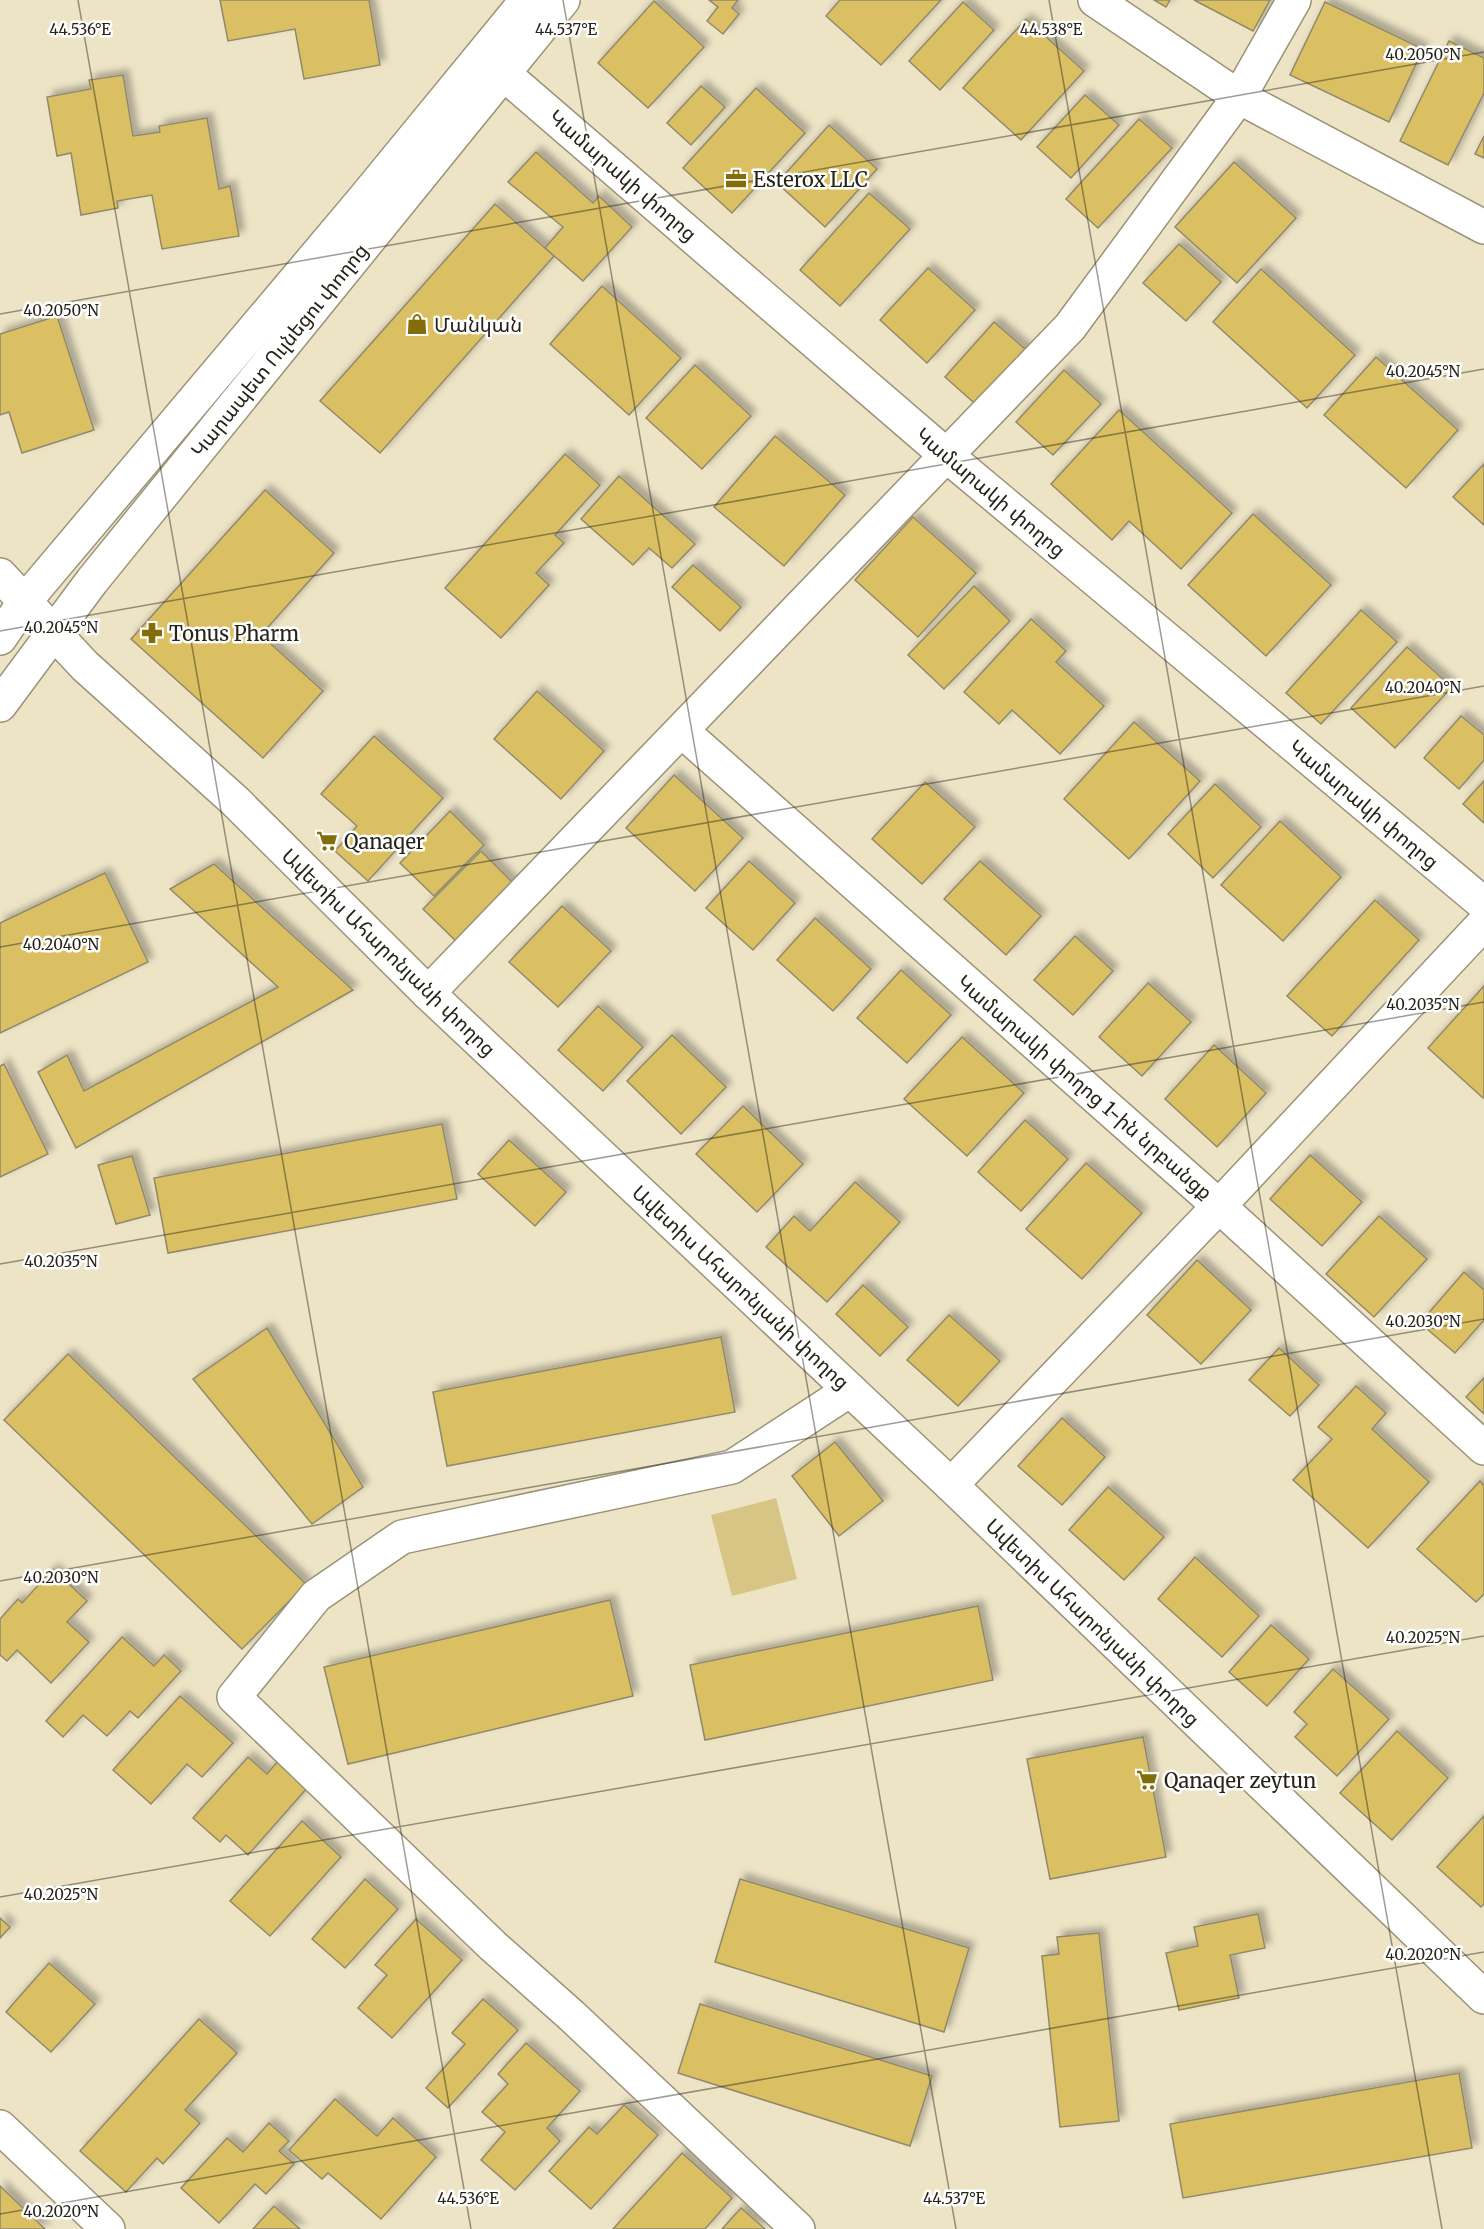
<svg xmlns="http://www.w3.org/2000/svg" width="1484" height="2229" viewBox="0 0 1484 2229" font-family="Merriweather,'Noto Sans Armenian',serif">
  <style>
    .green { fill: #d6c585 }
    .building { fill: #dac062; stroke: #91896d; stroke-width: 1.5; filter: url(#shadow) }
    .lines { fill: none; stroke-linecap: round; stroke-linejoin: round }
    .minor-casing { stroke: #9b9377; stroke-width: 36 }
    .minor { stroke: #fff; stroke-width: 33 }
    .ticks { fill: none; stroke: #262318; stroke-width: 1.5; stroke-opacity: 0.45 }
    .labels { text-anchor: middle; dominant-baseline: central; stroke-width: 5; stroke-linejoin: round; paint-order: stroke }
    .street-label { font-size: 20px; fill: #262318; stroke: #fff }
    .poi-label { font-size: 20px; fill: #262318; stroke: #fff; text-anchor: start }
    .ticks-label { font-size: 15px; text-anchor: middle; fill: #262318; stroke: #fff; stroke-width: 5; stroke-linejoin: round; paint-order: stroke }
  </style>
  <defs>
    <filter id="shadow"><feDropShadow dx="5.5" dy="-5.5" stdDeviation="3" flood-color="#0004"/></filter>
  </defs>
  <rect width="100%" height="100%" fill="#ede4c6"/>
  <polygon class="green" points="776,1498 797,1579 732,1596 711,1515"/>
  <g class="building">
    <polygon points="220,0 369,0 380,65 304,79 295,29 228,41"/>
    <polygon points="709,0 738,0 732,8 739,14 723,34 707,21 718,7"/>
    <polygon points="840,0 941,0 881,65 826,16"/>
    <polygon points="1154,0 1170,0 1166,7"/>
    <polygon points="1194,0 1270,0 1253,31"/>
    <polygon points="654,1 704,47 648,108 598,63"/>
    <polygon points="963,2 994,30 940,90 909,61"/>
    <polygon points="1325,2 1423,49 1389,122 1290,75"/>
    <polygon points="1026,19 1084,71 1021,140 963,88"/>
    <polygon points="1449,41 1484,58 1484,93 1448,165 1400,141"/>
    <polygon points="123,75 133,136 160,132 159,126 207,118 219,189 230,186 239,236 162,249 152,195 117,201 118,208 81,215 71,153 57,156 47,97 91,89 89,80"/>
    <polygon points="701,86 725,107 691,145 667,123"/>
    <polygon points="756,88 805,133 732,213 683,168"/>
    <polygon points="1085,95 1119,125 1071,178 1037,147"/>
    <polygon points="1139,119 1172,148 1098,228 1066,199"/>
    <polygon points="829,125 877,169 825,227 777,183"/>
    <polygon points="1484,136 1484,158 1475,154"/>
    <polygon points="536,152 593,203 599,196 632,227 583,281 545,248 563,227 508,182"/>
    <polygon points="1234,162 1296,218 1237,283 1175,227"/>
    <polygon points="869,193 910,229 840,306 800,270"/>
    <polygon points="495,204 554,256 380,453 320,401"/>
    <polygon points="1179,244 1221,282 1186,321 1143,283"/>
    <polygon points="928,268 975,310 927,363 880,320"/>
    <polygon points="1261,269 1355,355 1307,408 1213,322"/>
    <polygon points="602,286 681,358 629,415 550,344"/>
    <polygon points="57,316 94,430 22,453 9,412 0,415 0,334"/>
    <polygon points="994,322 1031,354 981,409 945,377"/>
    <polygon points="1376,357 1458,430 1406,488 1324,415"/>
    <polygon points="695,365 751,416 702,469 646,418"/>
    <polygon points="1064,370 1101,404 1053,455 1016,422"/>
    <polygon points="1119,410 1232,513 1181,569 1129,521 1112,540 1051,484"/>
    <polygon points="775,436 845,495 784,566 714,507"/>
    <polygon points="565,454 600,485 555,535 564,543 536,573 549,585 501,638 445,588"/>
    <polygon points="1484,464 1484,525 1453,497"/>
    <polygon points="619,476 695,544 672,568 649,548 633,565 581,519"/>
    <polygon points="265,490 334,553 261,635 323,691 263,758 131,639"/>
    <polygon points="1253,514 1331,585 1266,656 1188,585"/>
    <polygon points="913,517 976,573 918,637 855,580"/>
    <polygon points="693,565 741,607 720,631 672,587"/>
    <polygon points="974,586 1010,621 944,689 908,655"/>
    <polygon points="1361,610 1397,642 1321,724 1286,693"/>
    <polygon points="1031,619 1066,651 1056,662 1104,706 1060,754 1012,710 999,724 964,692"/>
    <polygon points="1407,647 1452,687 1395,748 1351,708"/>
    <polygon points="537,691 604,751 561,799 494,739"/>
    <polygon points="1461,716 1484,735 1484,760 1459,789 1424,758"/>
    <polygon points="1134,722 1200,781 1129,859 1064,799"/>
    <polygon points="374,736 443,798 368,881 335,851 357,826 321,794"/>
    <polygon points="674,775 743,838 695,891 626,828"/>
    <polygon points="1484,781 1484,823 1463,804"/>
    <polygon points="925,782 975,827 922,884 872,839"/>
    <polygon points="1215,784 1261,827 1213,878 1168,834"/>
    <polygon points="450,811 484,845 434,896 400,863"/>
    <polygon points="1280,821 1341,877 1283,941 1221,885"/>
    <polygon points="481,851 519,889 462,947 423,909"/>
    <polygon points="749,861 795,903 753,950 706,908"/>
    <polygon points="980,861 1041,916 1006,955 944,899"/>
    <polygon points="214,864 353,990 76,1148 38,1072 67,1055 84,1091 278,987 170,889"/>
    <polygon points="105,873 148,962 0,1033 0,923"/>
    <polygon points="1375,900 1419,940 1332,1036 1287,996"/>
    <polygon points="562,906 611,951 558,1007 509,962"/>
    <polygon points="815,918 871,969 833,1011 777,960"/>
    <polygon points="1075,936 1113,971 1073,1015 1034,980"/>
    <polygon points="901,970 951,1015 907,1063 857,1018"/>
    <polygon points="1148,983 1191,1022 1142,1076 1099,1037"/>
    <polygon points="1484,986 1484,1097 1483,1098 1428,1048"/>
    <polygon points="598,1006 643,1047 603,1091 558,1050"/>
    <polygon points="672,1035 726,1087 681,1134 627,1081"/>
    <polygon points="962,1037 1024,1093 967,1156 904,1099"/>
    <polygon points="1214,1045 1266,1093 1217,1147 1165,1099"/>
    <polygon points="4,1064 48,1154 0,1177 0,1066"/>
    <polygon points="743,1106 803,1164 757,1212 696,1154"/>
    <polygon points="1025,1120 1068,1159 1021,1211 978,1172"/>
    <polygon points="442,1124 457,1199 168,1253 154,1178"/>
    <polygon points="509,1140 566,1192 535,1226 478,1174"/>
    <polygon points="1310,1155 1362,1202 1322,1246 1270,1199"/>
    <polygon points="132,1156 150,1215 116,1224 98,1165"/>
    <polygon points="1086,1163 1142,1213 1082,1279 1026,1229"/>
    <polygon points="855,1182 900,1222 827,1302 766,1247 794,1216 810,1231"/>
    <polygon points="1379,1216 1427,1259 1374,1317 1326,1274"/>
    <polygon points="1197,1260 1251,1310 1201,1364 1147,1315"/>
    <polygon points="1464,1272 1484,1290 1484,1320 1455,1353 1420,1323"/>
    <polygon points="863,1285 908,1327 880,1356 836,1314"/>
    <polygon points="949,1315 1000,1361 958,1406 907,1360"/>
    <polygon points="267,1328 363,1487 312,1524 193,1379"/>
    <polygon points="721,1337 735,1412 447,1466 433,1392"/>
    <polygon points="1279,1348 1319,1385 1290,1416 1249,1380"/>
    <polygon points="68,1354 306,1584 242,1649 4,1420"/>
    <polygon points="1484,1378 1484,1414 1466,1397"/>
    <polygon points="1356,1386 1386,1413 1372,1429 1429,1482 1368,1548 1293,1480 1332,1439 1318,1427"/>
    <polygon points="1062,1418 1105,1457 1062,1505 1018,1466"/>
    <polygon points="835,1442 883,1501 839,1536 792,1476"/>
    <polygon points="1480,1481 1484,1486 1484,1594 1476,1602 1417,1549"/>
    <polygon points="1108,1487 1164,1537 1124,1580 1069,1530"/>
    <polygon points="1195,1557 1259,1616 1222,1657 1158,1599"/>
    <polygon points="53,1569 87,1601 67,1622 89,1642 51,1683 17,1650 7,1661 0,1655 0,1619 18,1599 22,1603"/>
    <polygon points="610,1600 633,1696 348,1764 324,1667"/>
    <polygon points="978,1606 993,1680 705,1740 690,1665"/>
    <polygon points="1271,1625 1309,1659 1267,1706 1229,1672"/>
    <polygon points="122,1637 154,1666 164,1655 181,1671 138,1718 130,1711 107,1736 83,1715 63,1737 46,1721"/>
    <polygon points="1333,1669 1389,1719 1337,1776 1295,1737 1307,1724 1294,1712"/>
    <polygon points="180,1696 233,1743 202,1777 187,1764 151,1804 113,1770"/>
    <polygon points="1397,1731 1448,1778 1392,1840 1340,1793"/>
    <polygon points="1143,1737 1166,1857 1050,1879 1027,1759"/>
    <polygon points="248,1757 267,1774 278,1761 308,1787 248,1855 226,1835 220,1842 193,1818"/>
    <polygon points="1484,1816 1484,1904 1481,1907 1437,1867"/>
    <polygon points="302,1821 341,1857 270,1936 230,1901"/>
    <polygon points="365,1879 398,1909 345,1968 312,1939"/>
    <polygon points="740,1879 969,1948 944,2032 715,1962"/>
    <polygon points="1258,1914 1265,1948 1230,1955 1239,1998 1179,2010 1166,1953 1198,1946 1194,1927"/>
    <polygon points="0,1918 10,1927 0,1938"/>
    <polygon points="416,1919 462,1960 392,2038 358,2008 387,1975 375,1965"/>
    <polygon points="1099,1933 1119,2121 1060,2127 1042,1956 1059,1954 1057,1937"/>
    <polygon points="49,1963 95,2004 51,2052 6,2012"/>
    <polygon points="483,1999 518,2030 448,2108 426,2088 465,2044 452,2033"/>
    <polygon points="700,2004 932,2076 910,2146 678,2073"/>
    <polygon points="199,2019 237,2053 185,2110 200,2123 163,2164 157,2158 126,2192 80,2151"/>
    <polygon points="526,2043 580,2091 547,2128 560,2141 515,2190 481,2160 505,2132 482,2112 508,2084 498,2074"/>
    <polygon points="1459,2073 1472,2148 1183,2198 1170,2124"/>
    <polygon points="335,2099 377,2136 393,2118 436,2157 381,2219 328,2173 322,2179 289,2150"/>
    <polygon points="624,2105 658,2135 591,2209 549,2171 589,2127 597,2134"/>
    <polygon points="269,2123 289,2141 279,2151 294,2164 266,2194 255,2184 219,2223 181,2188 227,2138 243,2152"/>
    <polygon points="682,2153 732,2198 705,2229 613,2229"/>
    <polygon points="0,2186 45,2229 0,2229"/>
    <polygon points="274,2206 300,2229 253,2229"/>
    <polygon points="741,2208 765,2229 722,2229"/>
  </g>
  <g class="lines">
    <defs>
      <g id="minor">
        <polyline points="1095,0 1239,97 1484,227"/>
        <polyline points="504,74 946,455 1484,904"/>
        <polyline points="0,575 85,666 235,801 428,993 951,1485 1484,1997"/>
        <polyline points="0,638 25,601 363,200 527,0"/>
        <polyline points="0,705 92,581 563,0"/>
        <polyline points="682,731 1219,1206 1484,1448"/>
        <polyline points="428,993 1070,327 1239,97 1294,0"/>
        <polyline points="951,1485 1219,1206 1484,923"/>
        <polyline points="0,2127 108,2229"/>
        <polyline points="798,2229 572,2016 493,1946 234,1697 316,1596 402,1537 732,1467 850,1390"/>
      </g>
    </defs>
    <use href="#minor" class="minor-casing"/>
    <use href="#minor" class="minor"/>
  </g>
  <path class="ticks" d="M78 0 471 2229M563 0 956 2229M1049 0 1442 2229M0 314 1484 52M0 631 1484 369M0 947 1484 686M0 1264 1484 1002M0 1581 1484 1319M0 1897 1484 1636M0 2214 1484 1952"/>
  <defs>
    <symbol id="office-bare" viewBox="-9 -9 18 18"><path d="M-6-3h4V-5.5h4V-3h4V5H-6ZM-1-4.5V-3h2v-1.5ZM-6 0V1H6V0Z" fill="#836d09" stroke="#fff" stroke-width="2.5" paint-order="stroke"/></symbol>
    <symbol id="shop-bare" viewBox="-9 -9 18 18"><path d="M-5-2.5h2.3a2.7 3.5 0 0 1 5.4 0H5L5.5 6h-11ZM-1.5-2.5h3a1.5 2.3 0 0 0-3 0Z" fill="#836d09" stroke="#fff" stroke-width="2.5" paint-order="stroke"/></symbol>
    <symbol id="pharmacy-bare" viewBox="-9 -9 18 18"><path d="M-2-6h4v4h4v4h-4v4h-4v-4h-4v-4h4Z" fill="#836d09" stroke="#fff" stroke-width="2.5" paint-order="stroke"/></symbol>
    <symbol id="supermarket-bare" viewBox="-9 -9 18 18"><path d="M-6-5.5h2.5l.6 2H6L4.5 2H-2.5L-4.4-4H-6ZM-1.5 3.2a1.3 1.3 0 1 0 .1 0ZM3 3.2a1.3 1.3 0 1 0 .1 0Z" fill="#836d09" stroke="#fff" stroke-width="2.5" paint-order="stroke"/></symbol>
  </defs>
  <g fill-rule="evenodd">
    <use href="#office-bare" x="721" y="164" width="30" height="30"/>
    <use href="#shop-bare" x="402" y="309" width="30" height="30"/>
    <use href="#pharmacy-bare" x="137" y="618" width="30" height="30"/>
    <use href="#supermarket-bare" x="312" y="826" width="30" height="30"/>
    <use href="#supermarket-bare" x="1132" y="1765" width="30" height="30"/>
  </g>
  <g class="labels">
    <g class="street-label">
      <text transform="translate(623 175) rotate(41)">Կամարակի փողոց</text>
      <text transform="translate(279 350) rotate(-51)">Կարապետ Ուլնեցու փողոց</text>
      <text transform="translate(991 492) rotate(40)">Կամարակի փողոց</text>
      <text transform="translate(1364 804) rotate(40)">Կամարակի փողոց</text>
      <text transform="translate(389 952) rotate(44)">Ավետիս Ահարոնյանի փողոց</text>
      <text transform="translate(1085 1087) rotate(41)">Կամարակի փողոց 1-ին նրբանցք</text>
      <text transform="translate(741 1287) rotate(43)">Ավետիս Ահարոնյանի փողոց</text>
      <text transform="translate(1093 1622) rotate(44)">Ավետիս Ահարոնյանի փողոց</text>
    </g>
    <g class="poi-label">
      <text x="753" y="179">Esterox LLC</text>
      <text x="434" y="324">Մանկան</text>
      <text x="169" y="633">Tonus Pharm</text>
      <text x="344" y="841">Qanaqer</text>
      <text x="1164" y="1780">Qanaqer zeytun</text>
    </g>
  </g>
  <g class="ticks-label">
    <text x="80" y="35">44.536°E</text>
    <text x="566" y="35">44.537°E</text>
    <text x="1051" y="35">44.538°E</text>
    <text x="1423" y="60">40.2050°N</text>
    <text x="61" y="316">40.2050°N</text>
    <text x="1423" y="377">40.2045°N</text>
    <text x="61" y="633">40.2045°N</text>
    <text x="1423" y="693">40.2040°N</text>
    <text x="61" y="950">40.2040°N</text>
    <text x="1423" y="1010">40.2035°N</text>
    <text x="61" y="1267">40.2035°N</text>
    <text x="1423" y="1327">40.2030°N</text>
    <text x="61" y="1583">40.2030°N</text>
    <text x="1423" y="1643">40.2025°N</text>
    <text x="61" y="1900">40.2025°N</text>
    <text x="1423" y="1960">40.2020°N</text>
    <text x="468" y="2204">44.536°E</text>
    <text x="954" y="2204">44.537°E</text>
    <text x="61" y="2217">40.2020°N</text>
  </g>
</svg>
